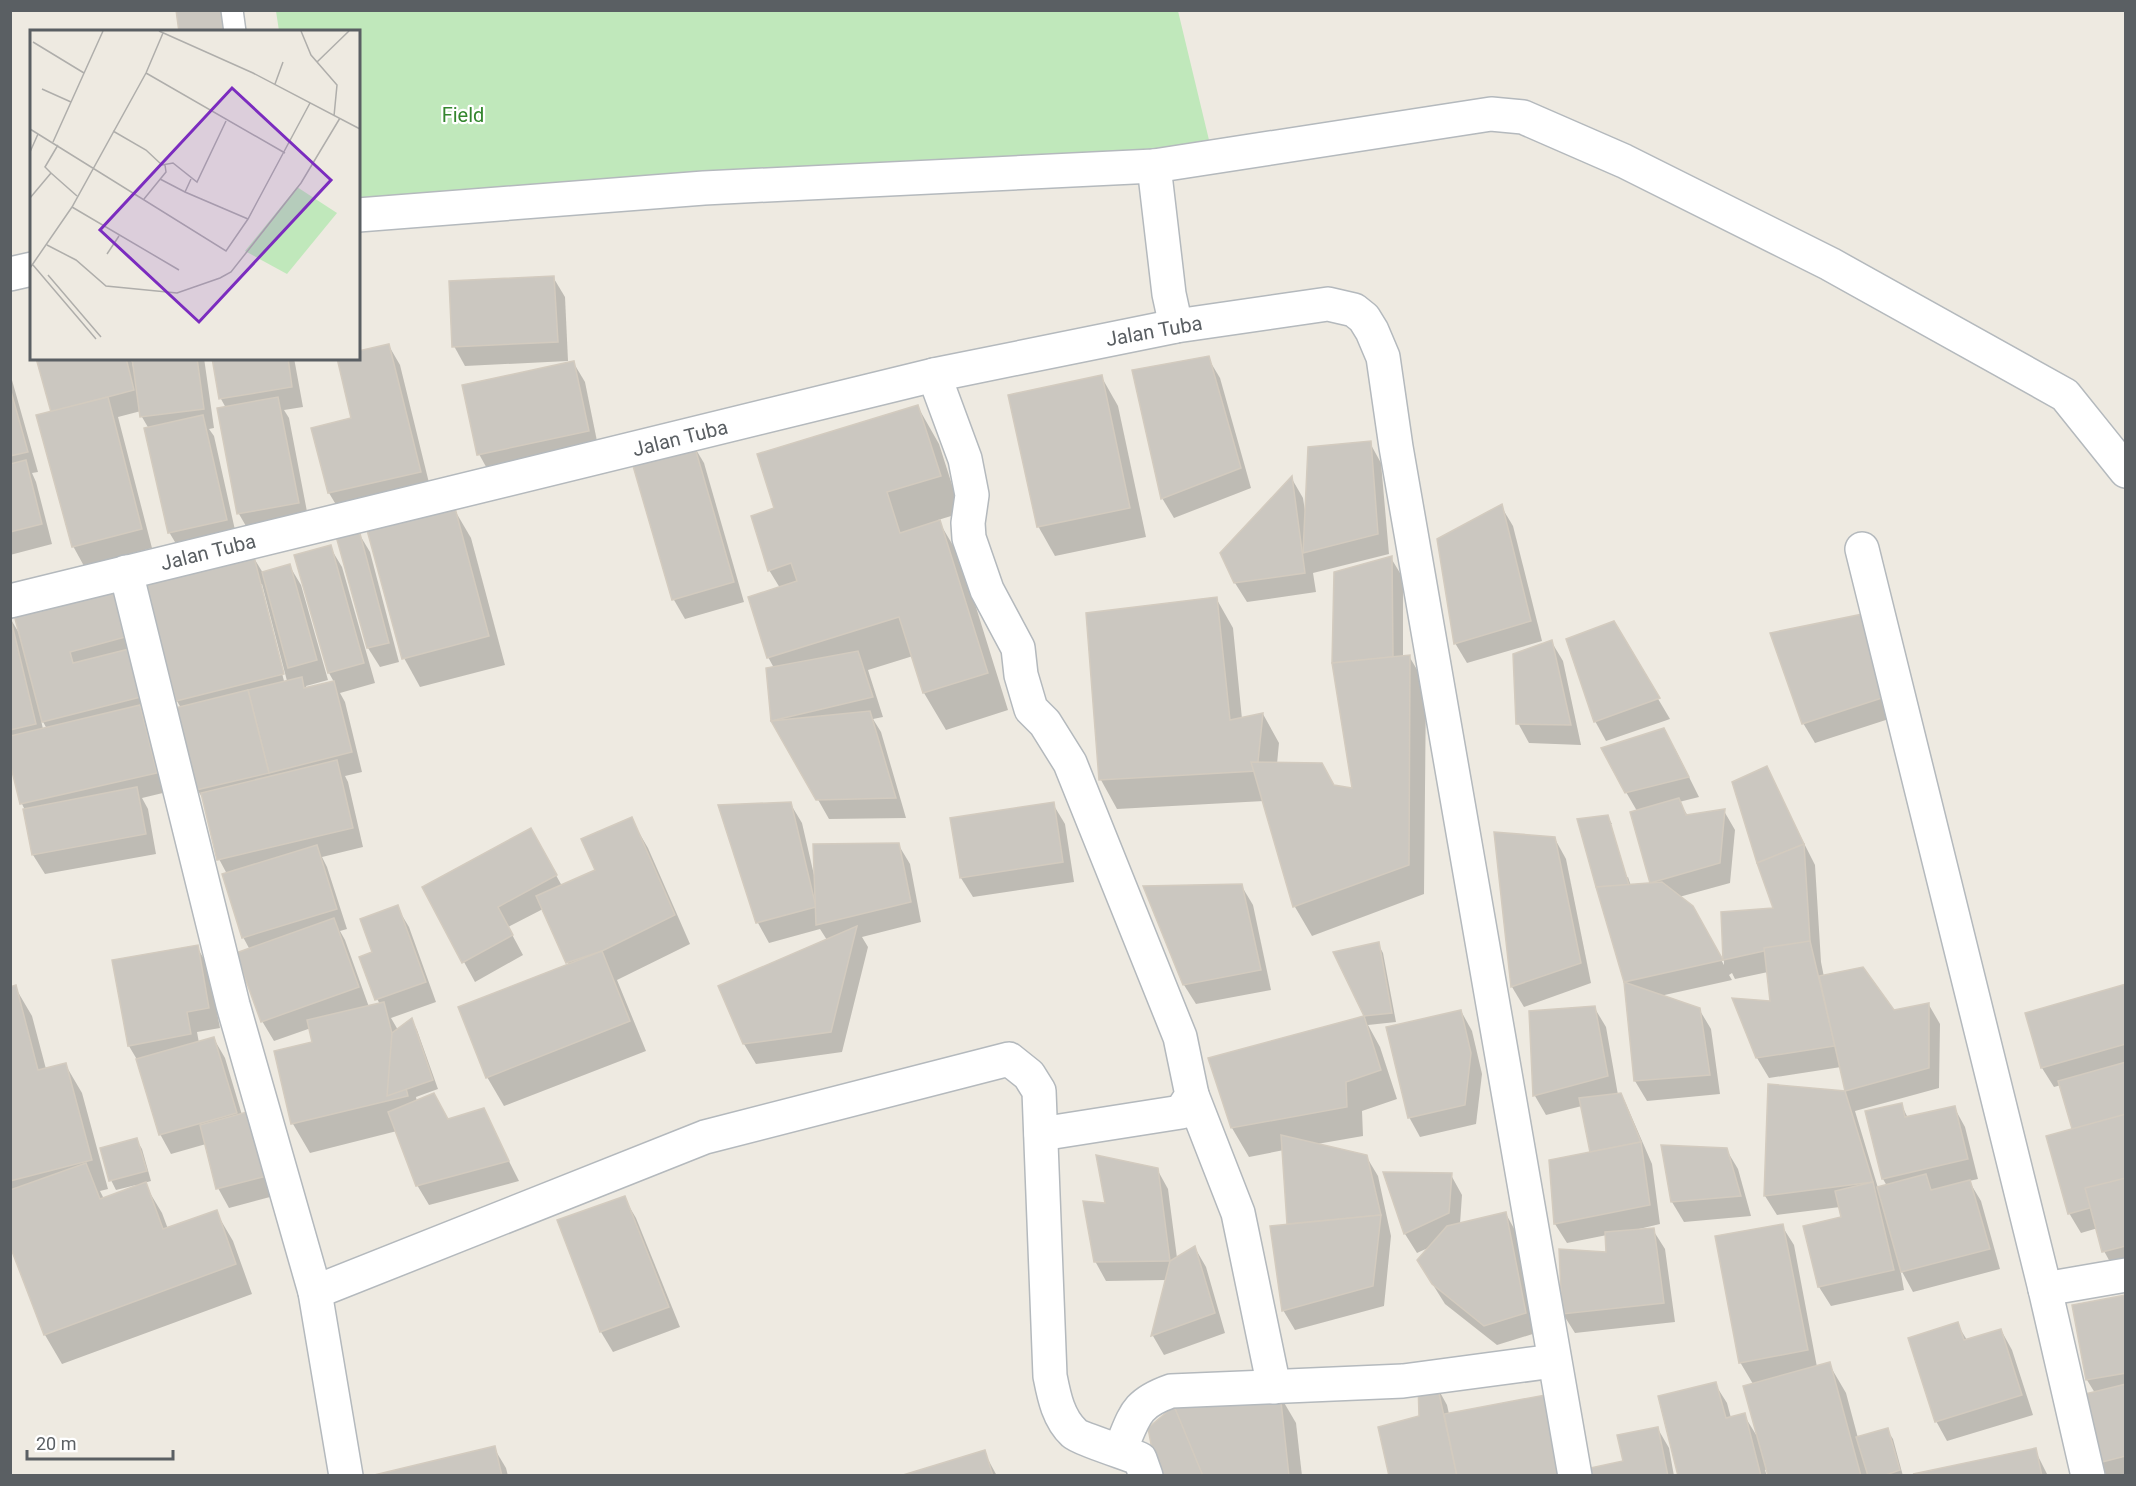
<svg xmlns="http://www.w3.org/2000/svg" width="2136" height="1486" viewBox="0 0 2136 1486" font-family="Roboto,sans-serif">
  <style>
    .green { fill: #c0e8bb }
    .shadow { fill: #0003; fill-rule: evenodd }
    .building { fill: #cbc7c0; stroke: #d3cbbf; stroke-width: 1.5 }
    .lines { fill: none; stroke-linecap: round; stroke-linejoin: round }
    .service-casing { stroke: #b4b9bd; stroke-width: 24 }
    .minor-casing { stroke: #b4b9bd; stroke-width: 36 }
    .service { stroke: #fff; stroke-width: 21 }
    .minor { stroke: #fff; stroke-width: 33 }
    .labels { text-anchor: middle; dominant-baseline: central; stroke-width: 4.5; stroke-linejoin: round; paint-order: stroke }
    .park-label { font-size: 20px; fill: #34862e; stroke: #fff }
    .street-label { font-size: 20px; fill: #5a5f63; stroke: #fff }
    .inset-road { fill: none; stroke: #afaeab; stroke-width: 1.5 }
    .view { fill: #7b2cbf; fill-opacity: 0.15; stroke: #7b2cbf; stroke-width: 3 }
    .inset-edge { fill: none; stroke: #5a5f63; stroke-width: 3 }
  </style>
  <rect width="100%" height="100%" fill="#eeeae1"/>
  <polygon class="green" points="276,11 1178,11 1215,165 359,228 358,32 279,31"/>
  <g class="shadow">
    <polygon points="553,277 565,297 568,361 465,366 454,346"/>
    <polygon points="389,346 400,365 431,491 341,513 329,493 313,429 353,419 358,358"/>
    <polygon points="38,358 131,358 133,367 135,366 134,358 204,358 214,428 209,429 214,436 237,539 181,552 169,532 149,429 142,417 141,411 118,417 152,548 84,566 73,546 53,413"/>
    <polygon points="214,358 294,358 303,407 284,410 289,418 309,522 250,533 239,514 226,408 221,399"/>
    <polygon points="1208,358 1220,378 1251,488 1174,518 1162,498"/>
    <polygon points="573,362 585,382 599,451 490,474 479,454"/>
    <polygon points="10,373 38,472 32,473 36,482 52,544 10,555"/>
    <polygon points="1101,376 1118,406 1146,537 1055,556 1038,526"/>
    <polygon points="918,407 939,444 961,513 938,520 961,559 1008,710 946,730 924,693 913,656 868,670 883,717 873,719 881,732 906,818 829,819 773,720 774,668 768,657 780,588 769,570 776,509"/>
    <polygon points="692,443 704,463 744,602 685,619 674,600 633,460"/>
    <polygon points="1370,443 1381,463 1389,554 1313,573 1316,592 1247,602 1235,583 1292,479 1303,498 1305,511 1306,511"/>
    <polygon points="1501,506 1513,526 1542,641 1467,663 1455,643"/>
    <polygon points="454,509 471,538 505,665 420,687 404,658"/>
    <polygon points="358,532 370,552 399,662 380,667 368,648"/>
    <path d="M330 547 342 567 375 683 340 693 345 702 362 772 345 776 348 782 363 847 322 857 327 867 347 929 340 931 345 940 369 1007 380 1004 377 999 374 953 397 907 409 927 436 1002 391 1018 398 1030 412 1020 417 1030 438 1089 416 1097 417 1102 448 1121 483 1110 519 1181 429 1205 417 1185 397 1131 310 1153 293 1124 275 1052 314 1043 311 1028 274 1041 262 1021 250 950 243 937 227 874 219 859 205 802 197 789 181 708 177 701 252 555 263 573 289 565 301 585 328 680 306 686 307 689 334 682 329 673 296 556ZM259 584H262L287 681H284Z"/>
    <polygon points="1391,558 1403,578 1403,657 1409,656 1426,685 1424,894 1312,936 1295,907 1264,801 1117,809 1101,780 1216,598 1233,628 1242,719 1263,714 1279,743 1277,764 1334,786 1353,790"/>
    <path d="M114 583 167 792 142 798 148 809 156 854 45 874 33 855 25 810 22 804 10 757V618L19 633ZM41 720H42L47 729H43Z"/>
    <polygon points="1862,616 1895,717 1815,743 1803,723"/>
    <polygon points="1613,623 1670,719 1606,741 1595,721"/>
    <polygon points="1551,641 1563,661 1581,745 1529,743 1518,723"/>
    <polygon points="1675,749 1699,797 1679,802 1688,816 1724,811 1735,830 1730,883 1679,897 1703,927 1724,965 1723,913 1775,909 1766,768 1815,865 1821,962 1824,977 1893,1011 1929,1005 1940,1024 1939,1088 1855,1111 1878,1188 1887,1186 1883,1179 1901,1104 1908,1118 1954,1107 1965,1127 1978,1179 1969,1181 1981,1201 2000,1269 1913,1292 1900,1268 1904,1290 1831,1306 1819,1287 1842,1219 1840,1207 1777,1215 1765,1196 1769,1085 1846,1093 1841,1067 1769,1078 1757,1058 1772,1003 1768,972 1735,979 1732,973 1729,975 1732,980 1660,996 1699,1009 1711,1029 1720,1094 1647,1101 1635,1081 1625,982 1579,821 1607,816 1612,824 1609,824 1626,878 1628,877 1631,886 1652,885 1632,813 1637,811 1626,792"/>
    <polygon points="790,803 802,823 814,875 898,844 910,864 921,922 862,937 868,947 842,1052 756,1064 744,1044 827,940 820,929 769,943 758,923 720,806"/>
    <polygon points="1053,804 1065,824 1074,882 973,897 961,878"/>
    <polygon points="631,819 648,848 690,944 617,980 646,1051 504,1106 487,1077 569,965 543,909 508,927 523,955 475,982 464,962 531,830 562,886 597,871"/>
    <polygon points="1496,833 1555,839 1566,859 1591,983 1524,1007 1512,987"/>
    <polygon points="1241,885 1253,905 1271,990 1196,1004 1184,985"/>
    <polygon points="1378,944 1383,953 1396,1022 1368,1025 1380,1047 1397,1099 1362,1111 1363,1136 1317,1144 1366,1156 1378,1176 1391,1236 1384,1306 1295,1330 1283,1310 1289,1226 1284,1150 1249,1157 1232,1128 1210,1059 1365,1017"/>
    <polygon points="197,947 208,966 220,1028 197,1032 199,1043 214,1039 225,1058 242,1115 285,1193 229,1208 218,1188 206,1144 171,1154 160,1134 139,1063 129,1046 114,961"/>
    <polygon points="2126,986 2126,1269 2115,1271 2104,1251 2098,1228 2081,1233 2069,1213 2074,1130 2061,1085 2054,1087 2042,1068"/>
    <polygon points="15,987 32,1016 46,1069 65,1064 82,1093 108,1189 100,1191 104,1199 136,1187 136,1185 116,1190 111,1180 136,1139 142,1149 151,1181 144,1183 162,1213 168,1229 216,1212 233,1241 252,1294 62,1364 45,1335 10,1241 10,988"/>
    <polygon points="1594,1007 1606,1027 1618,1095 1621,1094 1626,1104 1652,1164 1660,1224 1639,1229 1639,1231 1653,1230 1665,1249 1675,1322 1575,1333 1563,1314 1608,1254 1607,1235 1567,1243 1555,1224 1592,1153 1582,1106 1546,1115 1535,1096 1531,1012"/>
    <polygon points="1461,1011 1472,1031 1482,1074 1476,1124 1420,1137 1409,1117"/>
    <polygon points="1663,1146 1726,1149 1738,1169 1751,1216 1684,1222 1672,1202"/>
    <polygon points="1157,1169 1168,1189 1177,1258 1195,1248 1206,1267 1225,1333 1164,1355 1153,1336 1166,1280 1106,1281 1095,1261 1107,1205"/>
    <polygon points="1386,1174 1451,1175 1462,1195 1460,1224 1506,1214 1517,1234 1536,1333 1497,1345 1445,1304 1430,1280 1430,1247 1417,1253 1405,1234"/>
    <polygon points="624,1198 636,1218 680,1327 613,1352 601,1332 559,1221"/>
    <polygon points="1782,1226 1794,1245 1817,1367 1829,1364 1846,1393 1858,1438 1887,1430 1893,1439 1903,1476 1770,1476 1768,1469 1765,1470 1767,1476 1679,1476 1715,1384 1727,1403 1731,1418 1744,1415 1758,1438 1753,1384 1740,1362"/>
    <polygon points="2126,1296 2126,1476 2107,1476 2100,1463 2095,1393 2087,1380 2073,1306"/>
    <polygon points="1957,1324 1967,1340 2001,1330 2012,1350 2033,1415 1947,1441 1936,1421"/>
    <polygon points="1436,1385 1447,1405 1449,1414 1571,1476 1391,1476"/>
    <polygon points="1279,1394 1296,1423 1302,1476 1158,1476"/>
    <polygon points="1658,1429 1669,1448 1674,1476 1593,1476 1624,1463"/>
    <polygon points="494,1448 506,1468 508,1476 377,1476"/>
    <polygon points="2035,1450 2048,1476 1915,1476"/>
    <polygon points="984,1452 997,1476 905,1476"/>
  </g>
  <g class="building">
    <polygon points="176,10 227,10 230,32 179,32"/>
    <polygon points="554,276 558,342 452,347 449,281"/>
    <polygon points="389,344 421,472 328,493 311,428 351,418 337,358 358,358 358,351"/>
    <polygon points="1209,356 1241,468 1161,499 1132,370"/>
    <polygon points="36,358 126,358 134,390 51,412"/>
    <polygon points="132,358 197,358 204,409 140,417"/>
    <polygon points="212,358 288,358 292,387 219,399"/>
    <polygon points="574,361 589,431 477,455 462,385"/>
    <polygon points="1102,375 1130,508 1037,527 1008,395"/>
    <polygon points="10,388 28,452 10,456"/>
    <polygon points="108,397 142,529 72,547 36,415"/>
    <polygon points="278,397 299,503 237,514 217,408"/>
    <polygon points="918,405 941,476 887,492 900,533 940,520 988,673 923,693 899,617 767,658 748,597 797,581 791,563 768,571 751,516 774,508 757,454"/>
    <polygon points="203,415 227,520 168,533 144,428"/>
    <polygon points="693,441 734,582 672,600 631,459"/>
    <polygon points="1371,441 1378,534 1303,553 1308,447"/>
    <polygon points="26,460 42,524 10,532 10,464"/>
    <polygon points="1292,476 1305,573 1234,583 1220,553"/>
    <polygon points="1502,504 1531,621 1454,644 1437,539"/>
    <polygon points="455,508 489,636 402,659 367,530"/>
    <polygon points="359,530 389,643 367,648 336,536"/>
    <polygon points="331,545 364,663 328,673 294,555"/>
    <polygon points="253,553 284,674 176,701 144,580"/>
    <polygon points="1392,556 1393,657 1332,663 1334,572"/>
    <polygon points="290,564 317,660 288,668 262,572"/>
    <polygon points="115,582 129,636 70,652 73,663 129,649 141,697 42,722 12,607"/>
    <polygon points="1217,597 1230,720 1263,713 1257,771 1099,780 1086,613"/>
    <polygon points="1863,614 1885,697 1802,724 1770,633"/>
    <polygon points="10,616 36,724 10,730"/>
    <polygon points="1614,621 1660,698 1594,722 1566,639"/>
    <polygon points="1552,640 1571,725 1516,724 1513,654"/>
    <polygon points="858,651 873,697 771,721 766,668"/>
    <polygon points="1410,655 1409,865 1293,907 1251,762 1322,763 1334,785 1352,788 1332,663"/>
    <polygon points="302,677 304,688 334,681 352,752 269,773 248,690"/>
    <polygon points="248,690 269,773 196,790 175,708"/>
    <polygon points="140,705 157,773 20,804 10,763 10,736"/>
    <polygon points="870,711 896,798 816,800 771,721"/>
    <polygon points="1664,728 1689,777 1625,793 1601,748"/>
    <polygon points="337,760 353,828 217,860 201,793"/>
    <polygon points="1767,766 1804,844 1757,863 1732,782"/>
    <polygon points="137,787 146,834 32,855 23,809"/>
    <polygon points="1679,798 1686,815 1725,809 1720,863 1650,883 1630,812"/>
    <polygon points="791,802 816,907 756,923 718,805"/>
    <polygon points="1054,802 1063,862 960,878 950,818"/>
    <polygon points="1608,815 1629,885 1596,887 1577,819"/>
    <polygon points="632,817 675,915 602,951 566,963 536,896 595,870 581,839"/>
    <polygon points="531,828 557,875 498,907 513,935 462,963 422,887"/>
    <polygon points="1494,832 1555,837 1581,963 1511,987"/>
    <polygon points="899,843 911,902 816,925 813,844"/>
    <polygon points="1804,844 1810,941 1723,960 1721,912 1773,908 1757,863"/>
    <polygon points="317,845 337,909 242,938 222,874"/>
    <polygon points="1662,882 1693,906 1723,960 1624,982 1596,887"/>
    <polygon points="1242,884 1261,970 1183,985 1143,886"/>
    <polygon points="398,905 426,982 375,1000 359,957 372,952 360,919"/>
    <polygon points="334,918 359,987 261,1022 236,953"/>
    <polygon points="857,926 831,1032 743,1044 718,986"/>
    <polygon points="1810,941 1835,1046 1756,1058 1732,998 1770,1001 1764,948"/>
    <polygon points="1379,942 1392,1013 1364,1016 1333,952"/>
    <polygon points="198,945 209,1008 187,1012 191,1034 128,1046 112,960"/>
    <polygon points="602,951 630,1021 486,1078 458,1007"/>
    <polygon points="1863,967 1894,1010 1929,1003 1929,1068 1845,1091 1819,976"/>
    <polygon points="1624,982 1700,1008 1710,1075 1634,1081"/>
    <polygon points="2126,984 2126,1044 2041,1068 2025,1013"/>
    <polygon points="16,985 38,1070 66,1063 92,1160 10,1181 10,987"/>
    <polygon points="384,1002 408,1096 291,1124 274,1051 312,1042 307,1020"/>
    <polygon points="1595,1006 1608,1076 1533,1096 1529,1011"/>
    <polygon points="1461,1010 1471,1053 1465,1105 1408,1118 1386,1027"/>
    <polygon points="1364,1016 1381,1070 1346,1082 1347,1107 1231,1128 1208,1058"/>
    <polygon points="412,1018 433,1080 387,1096 392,1033"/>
    <polygon points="214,1037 237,1113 159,1135 136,1059"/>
    <polygon points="2126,1062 2126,1118 2073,1132 2058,1081"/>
    <polygon points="1768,1084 1845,1091 1873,1182 1764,1196"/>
    <polygon points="434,1093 448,1119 484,1108 509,1161 416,1186 388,1112"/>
    <polygon points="1621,1093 1641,1142 1590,1152 1579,1098"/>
    <polygon points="1902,1103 1905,1117 1955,1106 1968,1159 1882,1179 1865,1111"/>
    <polygon points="258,1109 275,1174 216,1189 200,1125"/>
    <polygon points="2126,1114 2126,1198 2068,1214 2046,1136"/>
    <polygon points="1281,1135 1367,1155 1381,1215 1287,1224"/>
    <polygon points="137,1138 147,1171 109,1181 100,1148"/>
    <polygon points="1641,1142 1650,1205 1554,1224 1549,1160"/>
    <polygon points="1661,1145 1727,1148 1741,1196 1671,1202"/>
    <polygon points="1096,1155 1158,1168 1170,1261 1094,1262 1083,1201 1105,1203"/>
    <polygon points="86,1163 100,1199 146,1182 163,1229 217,1210 236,1264 44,1335 10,1246 10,1190"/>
    <polygon points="1383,1172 1452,1173 1449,1213 1404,1234"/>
    <polygon points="1926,1174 1931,1190 1970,1180 1990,1249 1901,1272 1877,1187"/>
    <polygon points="2126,1178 2126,1246 2102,1252 2085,1188"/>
    <polygon points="1873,1182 1894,1270 1818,1287 1803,1226 1841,1217 1835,1191"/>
    <polygon points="625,1196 669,1307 600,1332 557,1220"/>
    <polygon points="1506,1212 1526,1313 1484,1326 1432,1284 1417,1260 1447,1226"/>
    <polygon points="1381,1215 1373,1286 1282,1311 1270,1226"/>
    <polygon points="1783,1224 1808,1350 1739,1363 1715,1236"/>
    <polygon points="1654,1228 1664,1303 1562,1314 1559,1249 1606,1252 1605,1232"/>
    <polygon points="1195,1246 1215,1313 1151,1336 1170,1261"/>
    <polygon points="2126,1295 2126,1373 2086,1380 2072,1305"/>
    <polygon points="1958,1322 1964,1340 2001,1329 2022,1395 1935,1422 1908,1338"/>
    <polygon points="1830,1362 1861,1476 1768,1476 1743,1386"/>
    <polygon points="1418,1382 1437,1384 1457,1476 1389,1476 1378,1427 1419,1416"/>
    <polygon points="1716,1382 1726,1418 1745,1413 1761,1476 1678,1476 1658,1396"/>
    <polygon points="2126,1384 2126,1456 2098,1463 2081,1395"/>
    <polygon points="1280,1392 1289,1476 1178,1476 1171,1403"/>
    <polygon points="1545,1395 1561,1476 1457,1476 1444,1414"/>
    <polygon points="1174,1406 1203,1476 1157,1476 1148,1428"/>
    <polygon points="1658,1427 1668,1476 1591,1476 1590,1468 1623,1461 1617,1435"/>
    <polygon points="1888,1428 1900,1470 1883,1476 1868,1476 1856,1437"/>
    <polygon points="495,1446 502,1476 370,1476"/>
    <polygon points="2036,1448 2042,1476 1913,1474"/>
    <polygon points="985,1450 993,1476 903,1475"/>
  </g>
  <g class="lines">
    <defs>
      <polyline id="service" points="232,10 235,32"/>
      <g id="minor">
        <polyline points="1154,166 1169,294 1176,326"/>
        <polyline points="358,215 704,188 1154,166 1491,114 1523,117 1624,161 1830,264 2065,395 2126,471"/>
        <polyline points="10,274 32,269"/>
        <polyline points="934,375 965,459 972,495 968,523 969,538 987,590 1018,648 1021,675 1031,709 1045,723 1070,763 1180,1037 1192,1095 1181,1112 1041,1134"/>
        <polyline points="1862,549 2045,1289 2088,1476"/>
        <polyline points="126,572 233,1005 315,1292 346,1476"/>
        <polyline points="10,601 934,375 1176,326 1328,304 1354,310 1364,318 1372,331 1383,357 1396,447 1575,1476"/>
        <polyline points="1192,1095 1238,1213 1274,1387"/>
        <polyline points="2045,1289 2126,1275"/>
        <path d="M315 1292 705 1137 1009 1059 1029 1075 1039 1091 1050 1376C1054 1396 1058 1418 1074 1433 1079 1438 1128 1454 1140 1459L1146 1476"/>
        <path d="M1120 1450C1135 1416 1134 1404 1171 1391L1403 1381 1554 1361"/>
      </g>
    </defs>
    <use href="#service" class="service-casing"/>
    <use href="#minor" class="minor-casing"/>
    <use href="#service" class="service"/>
    <use href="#minor" class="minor"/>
  </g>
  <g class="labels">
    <g class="park-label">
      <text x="463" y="115">Field</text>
    </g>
    <g class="street-label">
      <text transform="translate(1154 331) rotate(-10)">Jalan Tuba</text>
      <text transform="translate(680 438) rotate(-14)">Jalan Tuba</text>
      <text transform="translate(208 552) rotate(-14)">Jalan Tuba</text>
    </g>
  </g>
  <g transform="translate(30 30)">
    <rect width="330" height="330" fill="#eeeae1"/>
    <path d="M267 157 307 183 257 244 215 221Z" fill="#c0e8bb"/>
    <path class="inset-road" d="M129 1 223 43 330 99M271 1 281 25 307 55 304 86M3 12 54 43M287 32 319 1M116 43 255 123M245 54 253 32M12 59 41 72M0 99 196 221 218 189 280 73M83 101 116 120 132 135 143 133 167 152 196 91M23 112 73 1M0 122 8 104M21 143 47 166M130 149 155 162M161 149 155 162 218 189M0 168 21 143 15 137 28 115M114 169 136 142 135 135M42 177 149 240M17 215 46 230 76 256 147 263 190 248 201 242 271 153 310 88M77 224 89 206M3 235 66 309M0 238 42 177 116 43 133 3M18 245 71 307"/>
    <path class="view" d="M202 58 301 150 169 292 70 200Z"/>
    <rect width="330" height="330" class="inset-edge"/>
  </g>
  <rect width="2136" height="1486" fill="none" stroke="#5a5f63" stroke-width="24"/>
  <path d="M27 1450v9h146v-9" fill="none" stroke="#5a5f63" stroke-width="3"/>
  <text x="36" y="1450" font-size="18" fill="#5a5f63" stroke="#ffffff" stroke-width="4.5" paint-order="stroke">20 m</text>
</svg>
